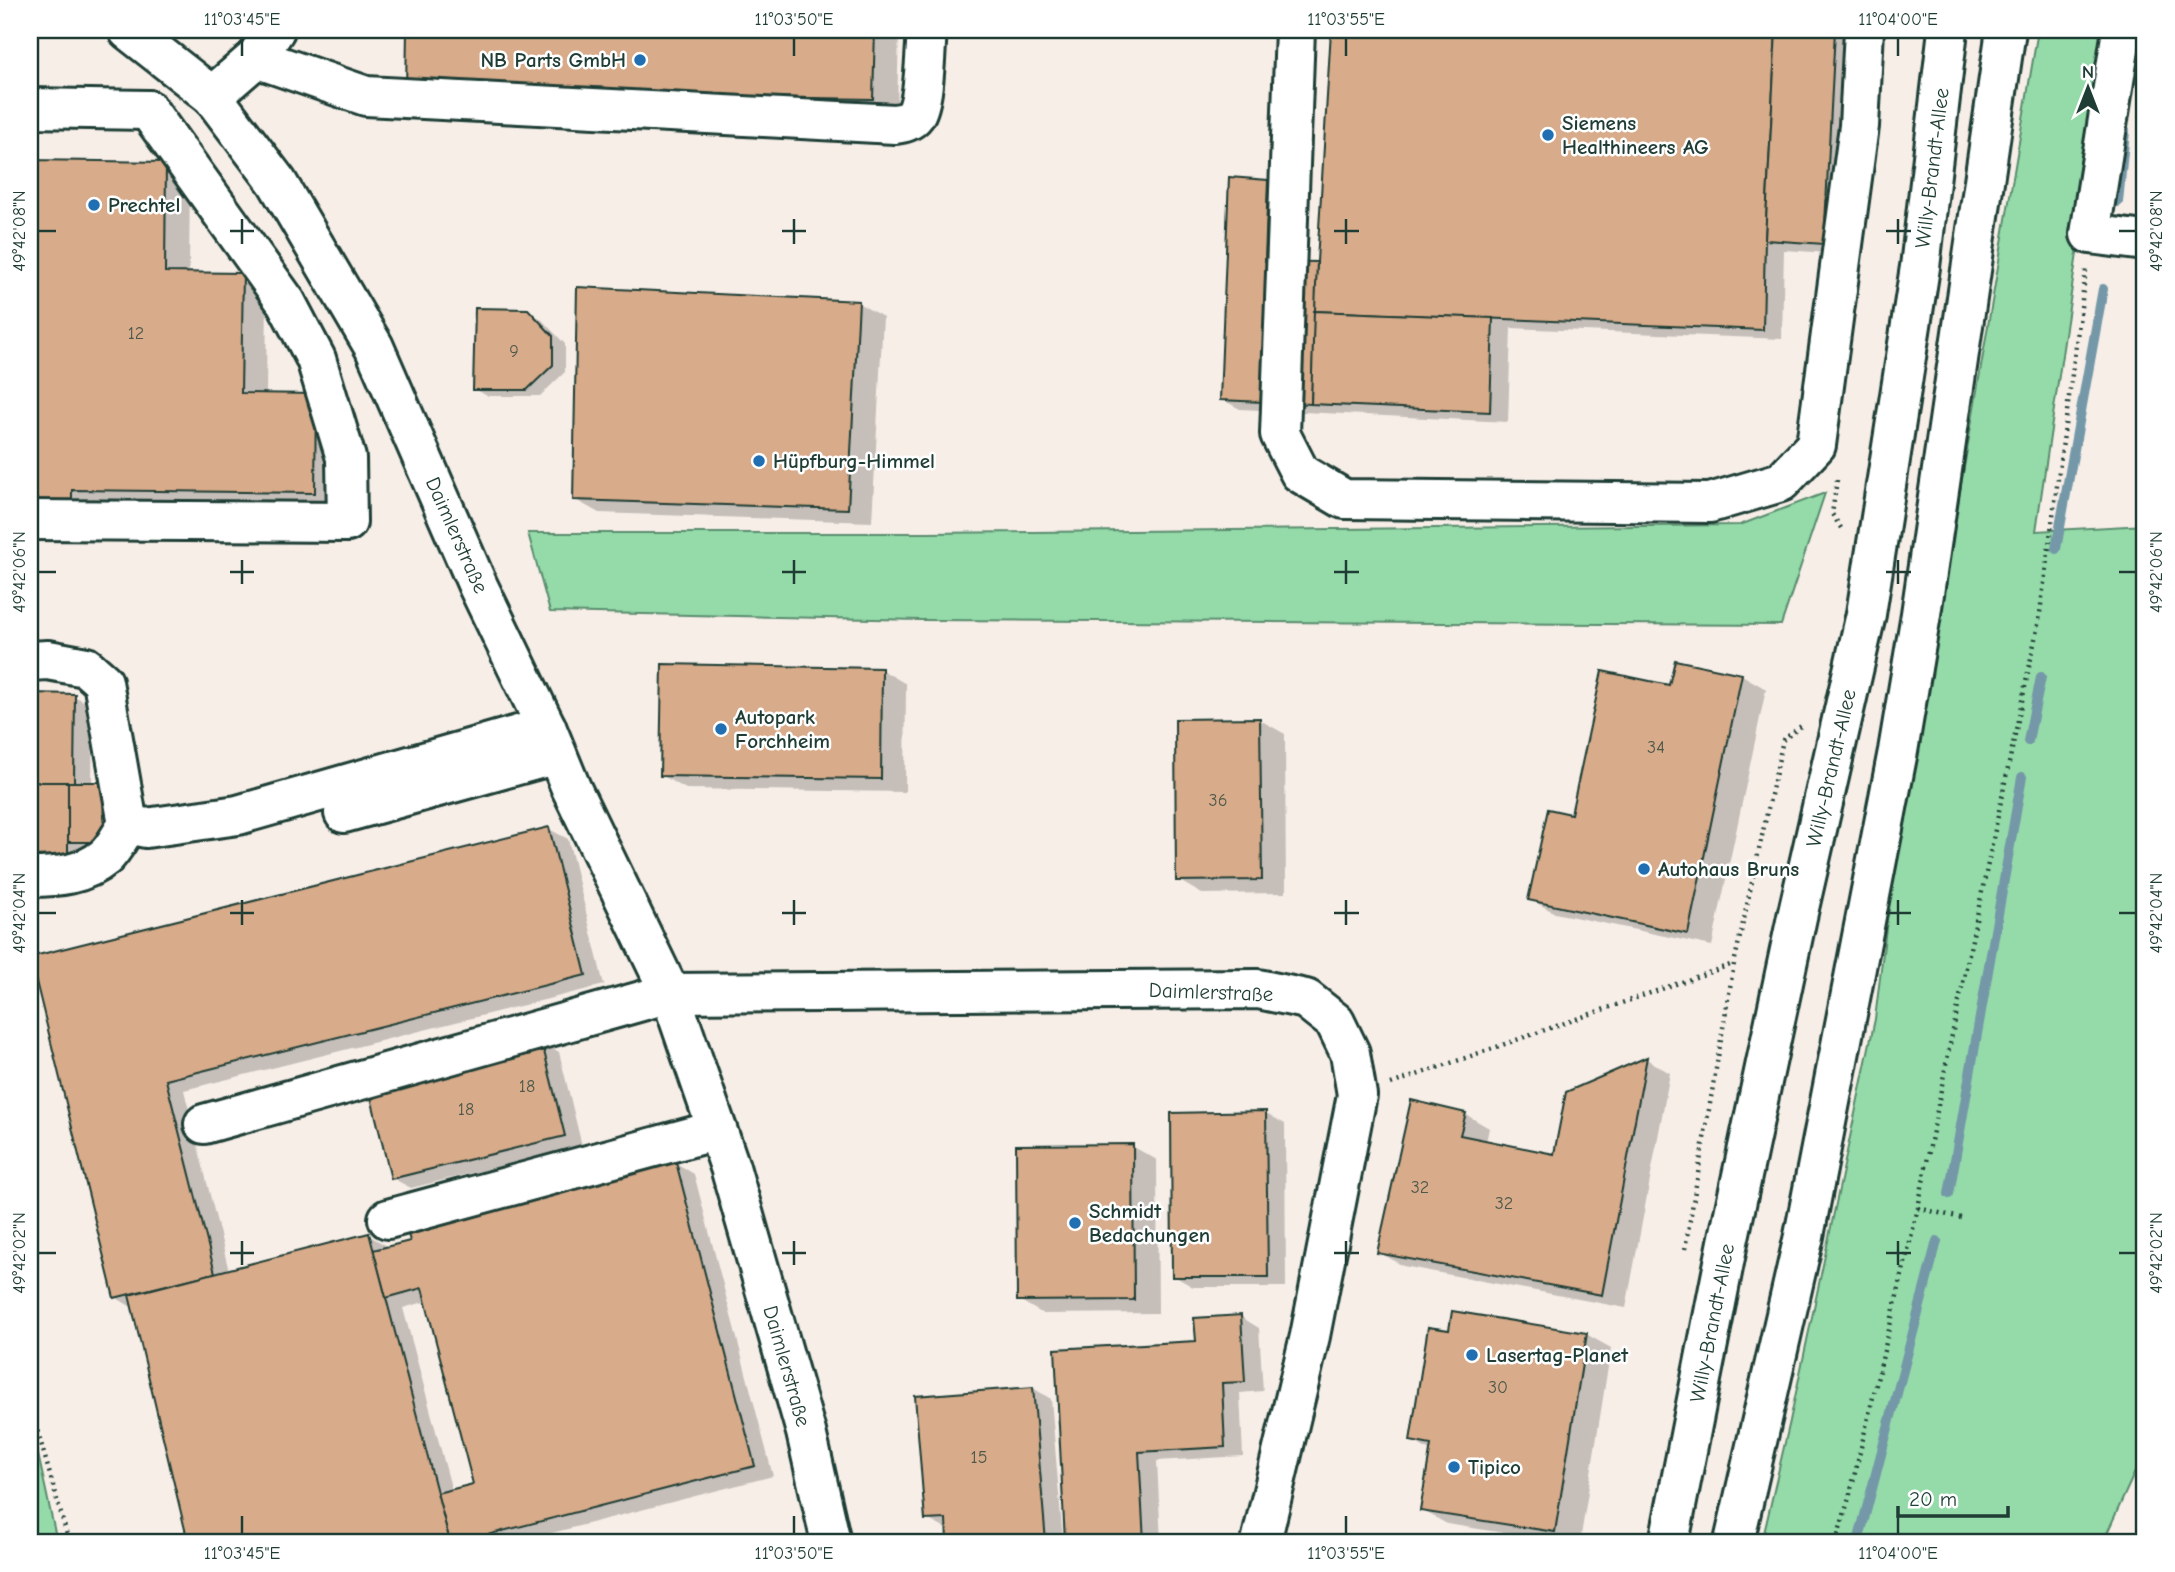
<svg xmlns="http://www.w3.org/2000/svg" width="2175" height="1572" viewBox="0 0 2175 1572" font-family="'Comic Neue',sans-serif">
  <style>
    .green { fill: #94dba9; stroke: #5a8c6e; stroke-width: 2 }
    .shadow { fill: #0003; fill-rule: evenodd }
    .lines { fill: none; stroke-linecap: round; stroke-linejoin: round }
    .stream { stroke: #7498a8; stroke-width: 10 }
    .building { fill: #d8ab8a; stroke: #1f3d34; stroke-width: 2 }
    .minor-casing { stroke: #1f3d34; stroke-width: 44 }
    .major-casing { stroke: #1f3d34; stroke-width: 44 }
    .path { stroke: #1f3d34; stroke-width: 4.5; stroke-dasharray: 2 5; stroke-linecap: butt }
    .minor { stroke: #fff; stroke-width: 38 }
    .major { stroke: #fff; stroke-width: 38 }
    .ticks { fill: none; stroke: #1f3d34; stroke-width: 2.5 }
    .poi-dot { fill: #1f6fb2; stroke: #fff; stroke-width: 2.5 }
    .labels { text-anchor: middle; dominant-baseline: central; stroke-width: 5; stroke-linejoin: round; paint-order: stroke }
    .number-label { font-size: 18px; fill: #4d584a }
    .poi-label { font-size: 21px; font-weight: bold; fill: #1f3d34; stroke: #fff; text-anchor: start }
    .street-label { font-size: 21px; fill: #1f3d34; stroke: #fff }
    .neatline { fill: none; stroke: #1f3d34; stroke-width: 2.5 }
    .ticks-label { font-size: 18px; text-anchor: middle; fill: #1f3d34 }
  </style>
  <rect width="100%" height="100%" fill="#f7eee8"/>
  <filter id="ink" filterUnits="userSpaceOnUse"><feTurbulence type="fractalNoise" baseFrequency=".0143" numOctaves="2"/><feDisplacementMap in="SourceGraphic" scale="14" xChannelSelector="R" yChannelSelector="G"/><feConvolveMatrix kernelMatrix="1 2 1 2 8 2 1 2 1" color-interpolation-filters="sRGB"/></filter>
  <g filter="url(#ink)">
    <g class="green">
      <polygon points="2038,30 2110,30 2036,531 2145,525 2145,1450 2103,1542 1762,1542 1790,1421 1875,1019 1893,870 1936,633"/>
      <polygon points="1825,493 1781,625 921,620 550,612 528,533 926,533 1740,525"/>
      <polygon points="30,1417 57,1542 30,1542"/>
    </g>
    <g class="shadow">
      <polygon points="409,30 899,30 897,112 408,90"/>
      <polygon points="1333,30 1854,30 1842,254 1784,250 1782,339 1511,328 1508,422 1240,409 1221,399 1268,181 1286,192 1283,263 1319,264"/>
      <polygon points="30,162 165,164 190,178 189,274 243,275 267,289 266,395 315,396 339,506 30,526"/>
      <polygon points="858,303 883,317 872,522 599,513 574,499"/>
      <polygon points="527,311 540,318 565,344 565,372 540,396 487,396 475,389"/>
      <polygon points="1676,662 1742,675 1766,689 1712,946 1555,913 1530,899 1573,816 1671,687"/>
      <polygon points="882,670 906,684 905,792 686,789 661,775"/>
      <polygon points="30,695 74,696 93,706 92,784 103,784 116,848 30,872"/>
      <polygon points="1260,720 1285,734 1286,893 1202,894 1178,880"/>
      <path d="M549 829 568 839 604 985 184 1090 229 1271 368 1235 387 1246 388 1248 676 1163 694 1174 773 1476 517 1542H190L133 1308 115 1297 30 959ZM428 1301 475 1485 452 1491 403 1308Z"/>
      <polygon points="541,1041 559,1052 582,1146 411,1188 392,1178"/>
      <polygon points="1646,1059 1670,1073 1626,1308 1403,1266 1379,1252 1465,1114 1489,1128 1486,1142 1556,1156"/>
      <polygon points="1266,1113 1285,1124 1286,1287 1193,1287 1174,1276"/>
      <polygon points="1132,1146 1157,1160 1158,1313 1043,1314 1019,1300"/>
      <polygon points="1241,1317 1259,1328 1263,1391 1240,1393 1243,1456 1157,1461 1161,1542 1067,1542 1056,1350 1198,1342"/>
      <polygon points="1586,1334 1611,1348 1580,1542 1560,1542 1447,1524 1422,1510 1431,1452 1412,1440"/>
      <polygon points="1033,1388 1051,1399 1063,1542 949,1542 948,1530 927,1519"/>
    </g>
    <g class="lines">
      <g class="stream">
        <polyline points="2118,202 2125,131"/>
        <polyline points="2056,549 2103,289"/>
        <polyline points="2028,741 2041,677"/>
        <polyline points="1949,1194 2022,777"/>
        <polyline points="1858,1542 1937,1241"/>
      </g>
    </g>
    <g class="building">
      <polygon points="407,30 875,30 873,99 406,91"/>
      <polygon points="1331,30 1776,30 1765,240 1763,330 1314,311"/>
      <polygon points="1776,30 1835,30 1824,244 1765,240"/>
      <polygon points="30,160 166,162 165,272 243,273 241,393 316,394 315,493 72,490 72,514 30,513"/>
      <polygon points="1229,177 1268,180 1265,261 1317,262 1311,404 1220,400"/>
      <polygon points="577,287 859,301 848,509 573,500"/>
      <polygon points="475,308 528,309 553,336 553,365 527,390 473,390"/>
      <polygon points="1314,311 1493,318 1490,412 1311,404"/>
      <polygon points="1675,660 1742,674 1688,934 1528,900 1548,809 1571,814 1602,671 1669,685"/>
      <polygon points="662,664 882,668 881,779 660,776"/>
      <polygon points="30,693 75,694 74,782 30,782"/>
      <polygon points="1260,718 1262,880 1176,881 1175,719"/>
      <rect x="30" y="782" width="38" height="80"/>
      <polygon points="68,782 103,782 104,842 68,842"/>
      <polygon points="549,827 586,975 166,1080 215,1273 114,1298 30,957"/>
      <polygon points="541,1039 565,1136 391,1179 367,1081"/>
      <polygon points="1647,1057 1602,1295 1377,1253 1411,1100 1466,1113 1460,1135 1554,1154 1566,1092"/>
      <polygon points="1266,1111 1268,1277 1172,1277 1171,1113"/>
      <polygon points="1133,1144 1134,1300 1017,1301 1016,1145"/>
      <polygon points="676,1162 755,1466 460,1542 450,1542 437,1493 473,1484 422,1288 386,1298 373,1250 410,1241 407,1231"/>
      <polygon points="369,1233 450,1542 188,1542 129,1295"/>
      <polygon points="1452,1311 1587,1333 1555,1532 1420,1511 1431,1445 1410,1441 1428,1327 1449,1330"/>
      <polygon points="1241,1315 1245,1382 1222,1383 1225,1447 1139,1452 1144,1542 1065,1542 1055,1349 1196,1341 1194,1318"/>
      <polygon points="1033,1387 1046,1542 947,1542 946,1519 925,1520 915,1396"/>
    </g>
    <g class="lines">
      <defs>
        <g id="minor">
          <polyline points="128,30 212,96 277,182 374,347 478,586 546,727 571,788 670,993 730,1167 806,1432 831,1542"/>
          <polyline points="1295,30 1280,434 1300,473 1344,499 1710,503 1781,482 1816,445 1859,126 1864,30"/>
          <polyline points="2122,30 2090,234 2145,241"/>
          <path d="M256 58 366 96 895 124C902 123 910 122 915 115 925 100 925 50 927 30"/>
          <polyline points="212,96 256,58 275,30"/>
          <polyline points="30,108 148,110"/>
          <polyline points="30,520 347,522 346,458 316,359 286,302 148,110"/>
          <path d="M30 661 48 660 86 667 103 682 128 824C121 834 114 849 105 857 83 875 58 877 30 877"/>
          <polyline points="344,813 557,754"/>
          <polyline points="128,824 146,828 238,815 546,727"/>
          <polyline points="204,1124 670,993 1258,989 1306,999 1335,1022 1350,1053 1357,1095 1310,1336 1261,1542"/>
          <polyline points="388,1219 717,1130"/>
        </g>
        <g id="major">
          <polyline points="1669,1542 1728,1242 1797,917 1866,614 1920,267 1948,30"/>
          <polyline points="1734,1542 1804,1236 1898,751 1921,614 2006,30"/>
        </g>
      </defs>
      <use href="#minor" class="minor-casing"/>
      <use href="#major" class="major-casing"/>
      <g class="path">
        <polyline points="1837,480 1832,514 1841,528"/>
        <polyline points="1391,1084 1733,964"/>
        <polyline points="1918,1208 1961,1218"/>
        <polyline points="1685,1249 1734,964 1783,740 1801,726"/>
        <polyline points="30,1404 69,1542"/>
        <polyline points="1836,1542 1849,1498 1918,1208 1948,1054 2039,620 2086,270"/>
      </g>
      <use href="#minor" class="minor"/>
      <use href="#major" class="major"/>
    </g>
  </g>
  <path class="ticks" d="M242 38V56M794 38V56M1346 38V56M1898 38V56M242 219V244M794 219V244M1346 219V244M1898 219V244M38 231H56M230 231H254M782 231H806M1334 231H1359M1886 231H1911M2119 231H2136M242 560V584M794 560V584M1346 560V584M1898 560V584M38 572H56M230 572H254M782 572H806M1334 572H1359M1886 572H1911M2119 572H2136M242 900V925M794 900V925M1346 900V925M1898 900V925M38 913H56M230 913H254M782 913H806M1334 913H1359M1886 913H1911M2119 913H2136M242 1241V1265M794 1241V1265M1346 1241V1265M1898 1241V1265M38 1253H56M230 1253H254M782 1253H806M1334 1253H1359M1886 1253H1911M2119 1253H2136M242 1516V1534M794 1516V1534M1346 1516V1534M1898 1516V1534"/>
  <g class="poi-dot">
    <circle cx="640" cy="60" r="7"/>
    <circle cx="1548" cy="135" r="7"/>
    <circle cx="94" cy="205" r="7"/>
    <circle cx="759" cy="461" r="7"/>
    <circle cx="721" cy="729" r="7"/>
    <circle cx="1644" cy="869" r="7"/>
    <circle cx="1075" cy="1223" r="7"/>
    <circle cx="1472" cy="1355" r="7"/>
    <circle cx="1454" cy="1467" r="7"/>
  </g>
  <g class="labels">
    <g class="number-label">
      <text x="136" y="333">12</text>
      <text x="514" y="351">9</text>
      <text x="1656" y="747">34</text>
      <text x="1218" y="800">36</text>
      <text x="527" y="1086">18</text>
      <text x="466" y="1109">18</text>
      <text x="1420" y="1187">32</text>
      <text x="1504" y="1203">32</text>
      <text x="1498" y="1387">30</text>
      <text x="979" y="1457">15</text>
    </g>
    <g class="poi-label">
      <text x="626" y="60" text-anchor="end">NB Parts GmbH</text>
      <text x="1562" y="123">Siemens<tspan x="1562" dy="24">Healthineers AG</tspan></text>
      <text x="108" y="205">Prechtel</text>
      <text x="773" y="461">Hüpfburg-Himmel</text>
      <text x="735" y="717">Autopark<tspan x="735" dy="24">Forchheim</tspan></text>
      <text x="1658" y="869">Autohaus Bruns</text>
      <text x="1089" y="1211">Schmidt<tspan x="1089" dy="24">Bedachungen</tspan></text>
      <text x="1486" y="1355">Lasertag-Planet</text>
      <text x="1468" y="1467">Tipico</text>
    </g>
    <g class="street-label">
      <text transform="translate(1932 168) rotate(-83)">Willy-Brandt-Allee</text>
      <text transform="translate(457 535) rotate(66)">Daimlerstraße</text>
      <text transform="translate(1831 768) rotate(-77)">Willy-Brandt-Allee</text>
      <text transform="translate(1211 992) rotate(2)">Daimlerstraße</text>
      <text transform="translate(1712 1323) rotate(-79)">Willy-Brandt-Allee</text>
      <text transform="translate(787 1366) rotate(74)">Daimlerstraße</text>
    </g>
  </g>
  <rect width="2175" height="1572" fill="none" stroke="#fff" stroke-width="77"/>
  <g transform="translate(2088 88)" stroke="#ffffff" stroke-width="5" paint-order="stroke">
  <path d="M0-5L12 26L0 18L-12 26Z" fill="#1f3d34"/>
  <text y="-10" font-size="19" font-weight="bold" text-anchor="middle" fill="#1f3d34">N</text>
  </g>
  <path d="M1898 1506v10h110v-10" fill="none" stroke="#1f3d34" stroke-width="3.5"/>
  <text x="1909" y="1506" font-size="21" fill="#1f3d34" stroke="#ffffff" stroke-width="5" paint-order="stroke">20 m</text>
  <rect x="38" y="38" width="2098" height="1496" class="neatline"/>
  <g class="ticks-label">
    <text x="242" y="25">11°03'45"E</text>
    <text x="794" y="25">11°03'50"E</text>
    <text x="1346" y="25">11°03'55"E</text>
    <text x="1898" y="25">11°04'00"E</text>
    <text transform="translate(19 231) rotate(-90)" y="6">49°42'08"N</text>
    <text transform="translate(2156 231) rotate(-90)" y="6">49°42'08"N</text>
    <text transform="translate(19 572) rotate(-90)" y="6">49°42'06"N</text>
    <text transform="translate(2156 572) rotate(-90)" y="6">49°42'06"N</text>
    <text transform="translate(19 913) rotate(-90)" y="6">49°42'04"N</text>
    <text transform="translate(2156 913) rotate(-90)" y="6">49°42'04"N</text>
    <text transform="translate(19 1253) rotate(-90)" y="6">49°42'02"N</text>
    <text transform="translate(2156 1253) rotate(-90)" y="6">49°42'02"N</text>
    <text x="242" y="1559">11°03'45"E</text>
    <text x="794" y="1559">11°03'50"E</text>
    <text x="1346" y="1559">11°03'55"E</text>
    <text x="1898" y="1559">11°04'00"E</text>
  </g>
</svg>
